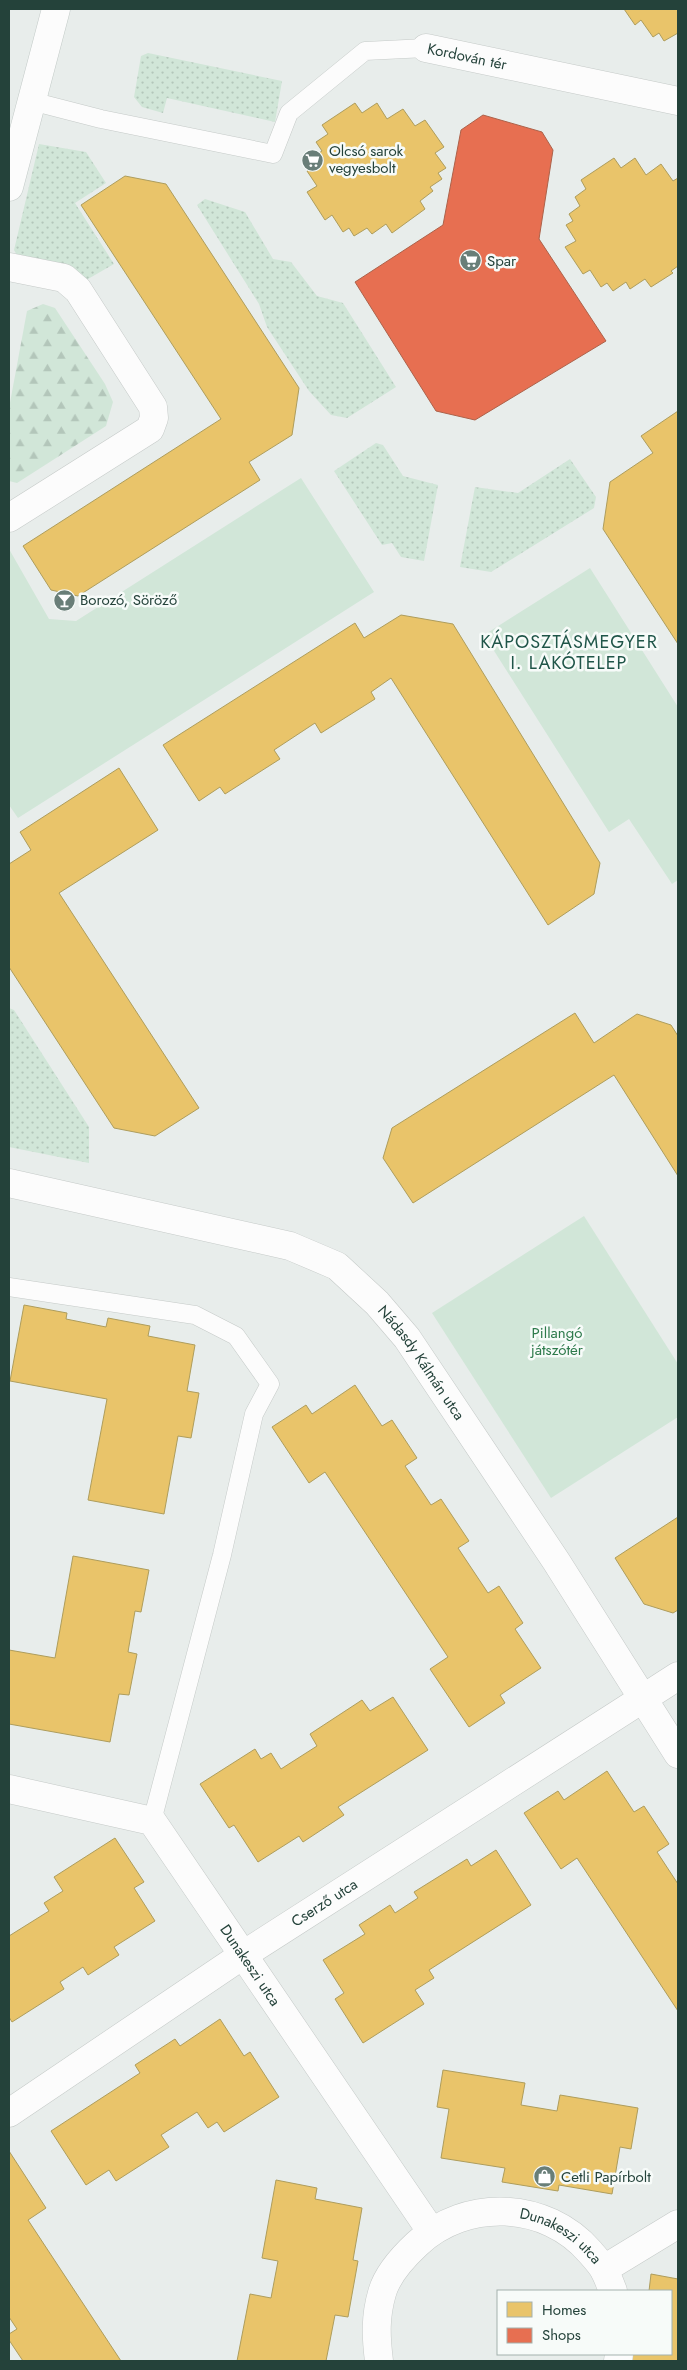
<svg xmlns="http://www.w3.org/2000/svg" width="687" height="2370" viewBox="0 0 687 2370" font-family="Jost,sans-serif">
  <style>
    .grass { fill: url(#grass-dots) }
    .forest { fill: url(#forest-firs) }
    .green { fill: #d1e6d8 }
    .homes { fill: #e9c46a; stroke: #ae9d5c }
    .shops { fill: #e76f51; stroke: #ac624a }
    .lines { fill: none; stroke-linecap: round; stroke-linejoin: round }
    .lane-casing { stroke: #c5cac8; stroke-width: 19 }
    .street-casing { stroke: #c5cac8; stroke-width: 29 }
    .secondary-casing { stroke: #c3cbc8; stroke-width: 29 }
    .lane { stroke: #fcfcfc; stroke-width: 18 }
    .street { stroke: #fcfcfc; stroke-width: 28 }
    .secondary { stroke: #fcfcfc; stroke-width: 28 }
    .labels { text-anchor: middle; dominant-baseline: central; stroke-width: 5; stroke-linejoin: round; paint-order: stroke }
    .street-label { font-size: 15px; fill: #24423a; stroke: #f7fbf9 }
    .poi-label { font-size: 15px; fill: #24423a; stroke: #f7fbf9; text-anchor: start }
    .park-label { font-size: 15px; fill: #2d7a4b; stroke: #f7fbf9 }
    .quarter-label { font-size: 18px; letter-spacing: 1px; fill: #1f5548; stroke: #f7fbf9 }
  </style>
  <defs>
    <pattern id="grass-dots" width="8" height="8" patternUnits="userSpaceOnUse" patternTransform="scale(1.25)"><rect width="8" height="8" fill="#d1e6d8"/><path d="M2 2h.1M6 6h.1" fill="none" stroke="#b3c6ba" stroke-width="1.8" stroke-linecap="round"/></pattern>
    <pattern id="forest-firs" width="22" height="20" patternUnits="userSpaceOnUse" patternTransform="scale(1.25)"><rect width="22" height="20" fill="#d1e6d8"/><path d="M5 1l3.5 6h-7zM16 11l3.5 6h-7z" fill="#b3c6ba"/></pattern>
  </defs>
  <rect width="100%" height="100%" fill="#e8edeb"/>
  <g class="grass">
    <polygon points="148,53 282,81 275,122 167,98 163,113 142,107 134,97 141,56"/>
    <polygon points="39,144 86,152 106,183 75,203 114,264 81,283 18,257 14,250"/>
    <polygon points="205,199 245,212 273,259 291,262 317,296 343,303 396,387 347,418 331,415 309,391 267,327 259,304 197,205"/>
    <polygon points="376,443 383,445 403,476 438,485 424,561 401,557 392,543 382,545 334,471"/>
    <polygon points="570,459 596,497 594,508 491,572 460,567 475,487 518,493"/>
    <polygon points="9,1008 14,1010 89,1127 89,1163 9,1147"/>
  </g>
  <polygon class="forest" points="43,304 55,308 105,384 113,402 106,426 17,483 9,481 9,408 27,311"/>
  <g class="green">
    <polygon points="301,478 374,592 18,818 9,805 9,549 49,619 76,621"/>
    <polygon points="590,568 678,707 678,880 672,884 629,819 609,832 484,635"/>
    <polygon points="584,1216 678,1364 678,1417 551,1498 432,1313"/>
  </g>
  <g class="homes">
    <polygon points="624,9 678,9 678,33 664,41 659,33 653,37 641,20 635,25"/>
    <polygon points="355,103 362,113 377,103 387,119 403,109 415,126 425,120 444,147 435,153 446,168 438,173 442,179 430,187 433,191 420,201 425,209 392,233 386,224 372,234 367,228 354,236 349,228 343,232 332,215 325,220 307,192 317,186 307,171 315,166 310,159 322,151 316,142 328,134 322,125"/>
    <polygon points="614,158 621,168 635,158 646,175 661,164 673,181 678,178 678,266 671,271 673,273 651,287 645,279 630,289 626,282 613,291 607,283 601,287 590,270 583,274 565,247 576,241 566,225 573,221 569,214 580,206 575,197 586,189 581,180"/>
    <polygon points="125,176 166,184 299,388 292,435 249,462 260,480 78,596 51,590 23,546 221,419 81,205"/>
    <polygon points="678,411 678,644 603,529 610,482 653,453 641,436"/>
    <polygon points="401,615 453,624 600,863 594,894 548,925 391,678 371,692 375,699 321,733 315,723 274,750 280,759 225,794 220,787 199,801 163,745 355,623 364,638"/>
    <polygon points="119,768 158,830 59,893 199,1108 155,1136 114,1128 9,967 9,864 31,850 20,832"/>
    <polygon points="575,1013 594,1043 637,1014 671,1025 678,1036 678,1176 614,1075 413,1203 383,1158 392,1128"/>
    <polygon points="24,1305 67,1313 66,1319 106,1327 108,1318 150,1326 148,1336 195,1345 187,1391 199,1393 191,1438 178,1436 164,1514 88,1500 107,1399 10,1381"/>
    <polygon points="355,1385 382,1426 392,1420 417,1458 405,1466 431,1505 441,1499 469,1541 458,1548 488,1593 499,1586 523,1623 515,1629 541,1668 500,1695 505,1703 469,1727 430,1669 448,1657 325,1472 309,1483 272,1427 306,1405 312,1414"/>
    <polygon points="678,1517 678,1610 673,1613 644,1604 615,1558"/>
    <polygon points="73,1556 149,1570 141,1612 135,1611 128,1652 137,1654 129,1695 119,1694 110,1742 9,1724 9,1650 55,1658"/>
    <polygon points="393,1697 428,1750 338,1807 344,1815 303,1842 299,1836 258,1862 234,1825 229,1828 200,1784 255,1749 261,1759 271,1753 281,1769 317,1746 310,1734 362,1700 370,1711"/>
    <polygon points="607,1771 634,1812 644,1806 669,1844 657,1852 678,1884 678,2011 577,1858 561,1869 524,1813 558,1791 564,1800"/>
    <polygon points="115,1838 144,1882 134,1888 155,1921 114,1947 119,1955 88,1975 83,1967 60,1982 64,1989 12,2022 9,2017 9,1936 49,1911 44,1903 63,1891 54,1877"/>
    <polygon points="496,1850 531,1905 429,1970 434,1978 415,1990 424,2004 363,2043 335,1999 344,1993 323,1960 365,1934 359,1925 390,1905 395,1913 418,1898 414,1892 467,1859 471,1866"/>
    <polygon points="220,2019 244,2056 250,2052 279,2097 224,2132 217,2122 208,2128 197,2112 161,2135 169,2147 116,2181 109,2170 86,2185 51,2131 140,2073 135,2065 175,2039 180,2046"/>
    <polygon points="443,2070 525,2083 521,2105 557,2111 560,2095 638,2108 631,2149 620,2147 612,2194 559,2185 558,2191 502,2182 505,2168 441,2158 449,2109 437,2107"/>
    <polygon points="9,2151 46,2208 28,2220 121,2361 23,2361 9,2340 9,2334 17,2329 9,2317"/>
    <polygon points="276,2180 317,2188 315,2199 362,2208 353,2260 358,2261 348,2317 335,2315 326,2361 237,2361 250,2294 271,2298 278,2261 262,2258"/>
    <polygon points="651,2274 678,2279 678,2361 623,2361 625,2354 671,2354 671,2291 649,2291"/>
  </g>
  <polygon class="shops" points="483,115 542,132 553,150 539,239 606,341 475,420 436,411 355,282 443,225 461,130"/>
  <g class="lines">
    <defs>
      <g id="lane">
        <polyline points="31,101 101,119 273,154 289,113 365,51 426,48"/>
        <polyline points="9,1287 195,1315 236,1336 270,1384 254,1414 222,1555 152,1821"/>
      </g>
      <g id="street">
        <path id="s1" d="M426 48 678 101"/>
        <polyline points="9,267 64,278 78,290 153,407 154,418 150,429 9,518"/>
        <path id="s2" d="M9 1183 290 1246 337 1266 377 1303 407 1338 556 1561 678 1754"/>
        <path id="s3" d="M9 1789 152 1821 431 2231"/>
        <path id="s4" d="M9 2113 243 1955 678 1676"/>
        <polyline points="604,2269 678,2224"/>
        <path id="s5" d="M379 2361C376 2337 375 2317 382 2293 387 2275 403 2257 417 2244 466 2198 546 2201 590 2252 595 2258 601 2264 604 2270 608 2277 610 2284 613 2291"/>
        <polyline points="618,2361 619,2354"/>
      </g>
      <polyline id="secondary" points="9,187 56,9"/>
    </defs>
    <use href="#lane" class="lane-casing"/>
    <use href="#street" class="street-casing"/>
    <use href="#secondary" class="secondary-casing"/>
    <use href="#lane" class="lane"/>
    <use href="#street" class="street"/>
    <use href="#secondary" class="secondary"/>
  </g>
  <defs>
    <symbol id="supermarket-disc" viewBox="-11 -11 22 22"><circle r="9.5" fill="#697e78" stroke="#f7fbf9"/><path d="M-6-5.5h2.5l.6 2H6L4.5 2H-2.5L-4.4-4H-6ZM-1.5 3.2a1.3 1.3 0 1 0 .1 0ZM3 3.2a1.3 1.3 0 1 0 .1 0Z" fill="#fff"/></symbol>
    <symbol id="bar-disc" viewBox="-11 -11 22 22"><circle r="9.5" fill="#697e78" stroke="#f7fbf9"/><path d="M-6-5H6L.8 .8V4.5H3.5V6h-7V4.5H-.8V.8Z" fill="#fff"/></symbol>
    <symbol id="shop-disc" viewBox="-11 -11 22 22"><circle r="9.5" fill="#697e78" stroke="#f7fbf9"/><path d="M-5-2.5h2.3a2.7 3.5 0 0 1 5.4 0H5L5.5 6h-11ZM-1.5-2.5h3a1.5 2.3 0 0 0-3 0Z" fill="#fff"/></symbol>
  </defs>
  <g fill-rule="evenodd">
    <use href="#supermarket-disc" x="300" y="148" width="25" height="25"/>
    <use href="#supermarket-disc" x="458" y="248" width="25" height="25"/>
    <use href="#bar-disc" x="52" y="588" width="25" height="25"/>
    <use href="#shop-disc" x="532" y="2164" width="25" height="25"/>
  </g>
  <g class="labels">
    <g class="street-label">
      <text stroke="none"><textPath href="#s1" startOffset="42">Kordován tér</textPath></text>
      <text stroke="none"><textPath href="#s2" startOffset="468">Nádasdy Kálmán utca</textPath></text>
      <text stroke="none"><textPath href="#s4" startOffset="379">Cserző utca</textPath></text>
      <text stroke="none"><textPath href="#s3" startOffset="321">Dunakeszi utca</textPath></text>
      <text stroke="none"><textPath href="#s5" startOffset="288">Dunakeszi utca</textPath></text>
    </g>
    <g class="poi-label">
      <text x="329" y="151">Olcsó sarok<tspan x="329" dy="17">vegyesbolt</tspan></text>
      <text x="487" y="261">Spar</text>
      <text x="80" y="600">Borozó, Söröző</text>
      <text x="561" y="2177">Cetli Papírbolt</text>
    </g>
    <g class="park-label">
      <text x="557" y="1333">Pillangó<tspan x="557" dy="17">játszótér</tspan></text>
    </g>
    <g class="quarter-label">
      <text x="569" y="642">KÁPOSZTÁSMEGYER<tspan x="569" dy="21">I. LAKÓTELEP</tspan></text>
    </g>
  </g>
  <rect width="687" height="2370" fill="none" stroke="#24423a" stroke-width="20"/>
  <rect x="497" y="2290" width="175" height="65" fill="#f7fbf9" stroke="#a3b1ad"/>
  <rect x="507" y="2302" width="25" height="15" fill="#e9c46a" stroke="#a3b1ad"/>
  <text x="542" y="2315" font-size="15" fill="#24423a">Homes</text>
  <rect x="507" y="2328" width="25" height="15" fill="#e76f51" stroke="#a3b1ad"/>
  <text x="542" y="2340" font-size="15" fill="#24423a">Shops</text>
</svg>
